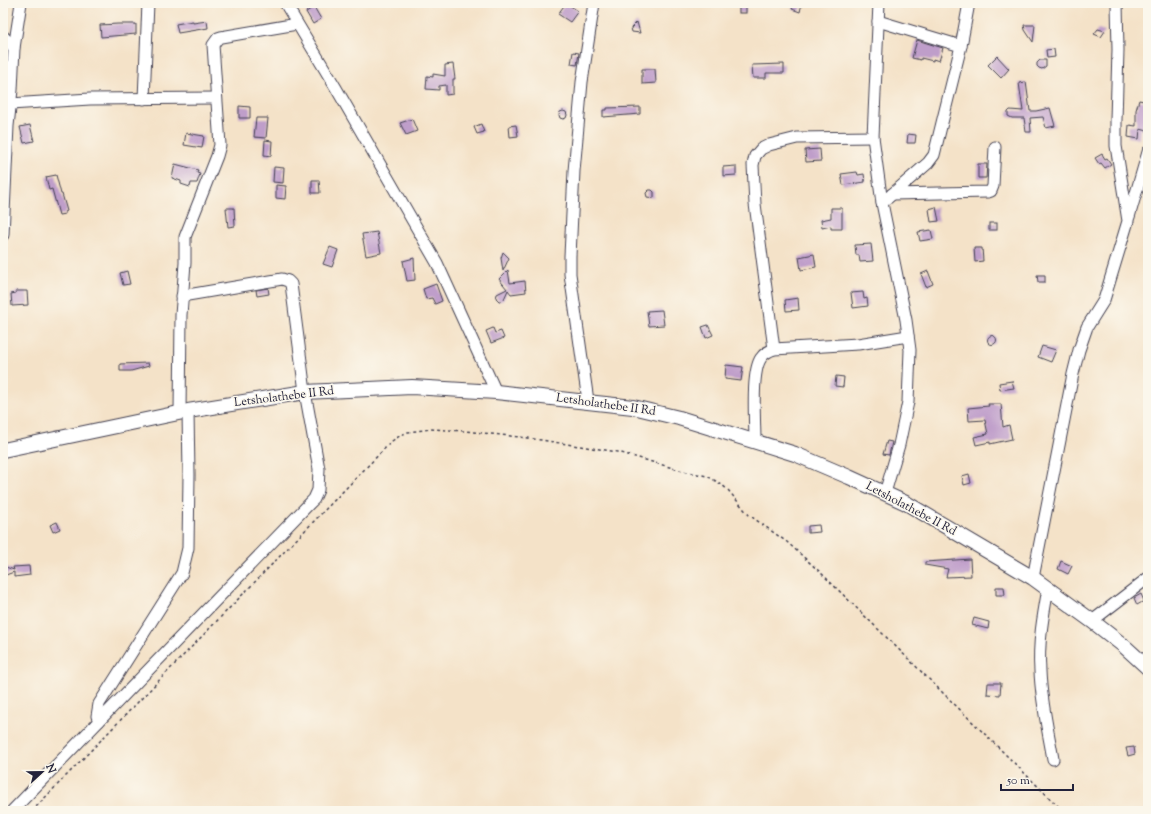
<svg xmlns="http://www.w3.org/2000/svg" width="1151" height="814" viewBox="0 0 1151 814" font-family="'Sorts Mill Goudy',serif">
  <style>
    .building { fill: #bf9eca }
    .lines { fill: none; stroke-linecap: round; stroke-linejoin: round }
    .minor-casing { stroke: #423f50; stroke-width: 13 }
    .tertiary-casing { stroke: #423f50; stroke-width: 16 }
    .path { stroke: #423f50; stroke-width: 1.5; stroke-dasharray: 3 3; stroke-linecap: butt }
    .minor { stroke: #fff; stroke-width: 11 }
    .tertiary { stroke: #fff; stroke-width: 14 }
    .labels { text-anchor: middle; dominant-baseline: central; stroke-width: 3; stroke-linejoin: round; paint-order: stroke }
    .street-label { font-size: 12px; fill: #22223b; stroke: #fbf7ec }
  </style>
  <rect width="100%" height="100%" fill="#fbf7ec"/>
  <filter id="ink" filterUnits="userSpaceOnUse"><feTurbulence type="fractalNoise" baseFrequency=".025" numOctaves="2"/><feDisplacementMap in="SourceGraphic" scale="8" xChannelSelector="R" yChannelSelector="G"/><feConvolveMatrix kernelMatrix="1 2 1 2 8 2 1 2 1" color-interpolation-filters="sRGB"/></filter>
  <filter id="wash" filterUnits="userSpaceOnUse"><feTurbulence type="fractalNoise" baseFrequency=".012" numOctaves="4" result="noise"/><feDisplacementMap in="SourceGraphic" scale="16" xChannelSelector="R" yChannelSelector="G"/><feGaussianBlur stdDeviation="0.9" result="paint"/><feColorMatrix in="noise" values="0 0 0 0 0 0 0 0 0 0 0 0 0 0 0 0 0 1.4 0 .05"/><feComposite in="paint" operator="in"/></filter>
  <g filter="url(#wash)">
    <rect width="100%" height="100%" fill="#f4e2c8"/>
    <g id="blocks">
      <g class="building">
        <polygon points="566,3 578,11 570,22 558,14"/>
        <rect x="739" y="3" width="7" height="10"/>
        <polygon points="794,3 802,3 800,12 792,9"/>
        <polygon points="314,7 321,19 313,24 306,12"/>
        <polygon points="193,21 193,23 207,21 208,28 178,33 176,24"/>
        <polygon points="637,22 640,33 632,32 631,28"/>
        <polygon points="118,24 136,24 136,34 101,37 100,25"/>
        <polygon points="1024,25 1035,25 1033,42 1025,30"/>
        <polygon points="1098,29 1105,31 1101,37 1094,34"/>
        <polygon points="917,40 943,48 939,61 933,59 933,61 921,58 921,60 912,58"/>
        <polygon points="1054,49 1055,57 1047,58 1046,50"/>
        <polygon points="573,52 579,53 577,65 571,64"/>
        <polygon points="997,56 1009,69 1001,78 988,65"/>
        <polygon points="1040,60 1046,60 1046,66 1042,69 1039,68 1037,66 1037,63"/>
        <polygon points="453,64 455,79 453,79 453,94 446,95 446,85 439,86 439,90 426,89 427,76 433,77 433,74 445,76 445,65"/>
        <polygon points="784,64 784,73 766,73 766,78 753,78 752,65"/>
        <polygon points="642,69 655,69 656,83 642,84"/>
        <polygon points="1026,82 1030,111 1036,111 1050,108 1055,126 1046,128 1043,117 1030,118 1031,132 1026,132 1024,118 1012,118 1008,116 1008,112 1010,110 1023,111 1019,83"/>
        <polygon points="1139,100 1148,102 1148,131 1140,129 1139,139 1128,137 1129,125 1136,126 1136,110"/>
        <polygon points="239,106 250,107 250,118 239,118"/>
        <polygon points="640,107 640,114 603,117 603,110 607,110 607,108"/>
        <circle cx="563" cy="115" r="4"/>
        <polygon points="256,118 268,118 266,138 254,137"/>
        <polygon points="412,119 417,131 406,135 400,123"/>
        <polygon points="481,124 484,132 477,134 474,127"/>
        <polygon points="30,125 34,141 24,143 20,127"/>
        <polygon points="516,125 518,136 510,137 509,126"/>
        <polygon points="186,133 204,136 202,148 184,145"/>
        <polygon points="908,134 916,135 915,143 907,143"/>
        <polygon points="265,140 272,141 271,156 264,155"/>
        <polygon points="820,149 821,161 806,162 805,150"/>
        <polygon points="1102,154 1105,159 1107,158 1111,164 1105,168 1101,163 1099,164 1095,158"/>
        <polygon points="175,164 198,170 197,173 200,174 197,183 191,183 190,187 181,184 181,181 172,178"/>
        <polygon points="978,164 987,164 986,178 978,178"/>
        <polygon points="736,166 736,175 723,176 723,167"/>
        <polygon points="274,167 284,168 283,183 273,182"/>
        <polygon points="857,172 858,175 864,174 865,182 843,185 841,174"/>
        <polygon points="56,175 61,194 62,194 67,211 65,212 65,214 59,215 52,189 49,190 46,177"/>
        <polygon points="312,180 319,180 320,193 312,193"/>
        <polygon points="276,185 286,186 285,199 276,198"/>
        <polygon points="649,190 652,190 654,192 654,198 647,197 646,193"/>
        <polygon points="936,207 939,221 931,222 929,209"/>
        <polygon points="226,208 234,208 235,226 228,227"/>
        <polygon points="831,208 842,208 842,229 831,229 831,226 822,228 821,220 831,218"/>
        <rect x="989" y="223" width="8" height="7"/>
        <polygon points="931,230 933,239 920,241 918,232"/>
        <polygon points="377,232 381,253 366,256 362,234"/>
        <polygon points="871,244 873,261 860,262 859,255 856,255 855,245"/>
        <polygon points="330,247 338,250 332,267 323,264"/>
        <polygon points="974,248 982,248 983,261 975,262"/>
        <polygon points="503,252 509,258 503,271 501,258"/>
        <polygon points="814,254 816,267 801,270 799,257"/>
        <polygon points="414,258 415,280 407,281 403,261"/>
        <polygon points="508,270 510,283 525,281 526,292 511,294 508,290 504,299 502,301 499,301 496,298 497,294 507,289 499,279"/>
        <polygon points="127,271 130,284 123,285 120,273"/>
        <polygon points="928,271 933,284 926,287 921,274"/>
        <polygon points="1037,275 1045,275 1045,282 1038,282"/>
        <polygon points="436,284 442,301 435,304 432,298 426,299 423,289"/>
        <polygon points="268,288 269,294 257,296 256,290"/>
        <polygon points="16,291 27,291 28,305 12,306 11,294 16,293"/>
        <polygon points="863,292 864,299 867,298 868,306 853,308 851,293"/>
        <polygon points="798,298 799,310 786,311 785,300"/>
        <polygon points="662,310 664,325 649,326 647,311"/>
        <polygon points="708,325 713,335 706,338 702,327"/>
        <polygon points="493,328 495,333 501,331 504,338 491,343 486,331"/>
        <circle cx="992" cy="340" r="4.5"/>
        <polygon points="1042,346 1056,350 1051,362 1038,357"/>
        <polygon points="148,363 149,366 131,371 120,371 120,364"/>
        <polygon points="726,365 743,367 741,381 725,379"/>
        <polygon points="836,376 844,377 843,387 835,386"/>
        <polygon points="1012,381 1014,388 1000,390 999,383"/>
        <polygon points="988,404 1001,404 1003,427 1009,425 1012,439 990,444 990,442 976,445 974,437 988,434 985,420 969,421 968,408 989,406"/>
        <polygon points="887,441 892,442 889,455 883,454"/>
        <polygon points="969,474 971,483 964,485 962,476"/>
        <polygon points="57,522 60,529 53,532 50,525"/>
        <polygon points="819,525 820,532 808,533 808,526"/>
        <polygon points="970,559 971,576 946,577 948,569 925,565 925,562"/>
        <polygon points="1061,561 1072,566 1068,574 1058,569"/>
        <polygon points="3,566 14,570 13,567 29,566 30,575 14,577 14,572 3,576"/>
        <polygon points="996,587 1004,587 1005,595 996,595"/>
        <polygon points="1141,594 1144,601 1137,605 1134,598"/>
        <polygon points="974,618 989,622 988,629 972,625"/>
        <polygon points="988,683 1001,683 1000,695 987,694"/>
        <polygon points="1134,747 1135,754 1128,756 1126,748"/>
      </g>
    </g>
  </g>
  <g filter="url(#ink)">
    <use href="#blocks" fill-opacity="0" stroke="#423f50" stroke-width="1"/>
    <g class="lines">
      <defs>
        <g id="minor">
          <polyline points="285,3 336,88 437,263 496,392"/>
          <polyline points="879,3 873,137 882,203 906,320 910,350 908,402 899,445 885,493"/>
          <polyline points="878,21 961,46"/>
          <polyline points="3,36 14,48"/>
          <polyline points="144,99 148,3"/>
          <polyline points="10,104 90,99 216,98"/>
          <polyline points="892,194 988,192 991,191 993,186 995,147"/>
          <polyline points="882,203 928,163 934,155 961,46 969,3"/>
          <polyline points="1129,217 1148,152"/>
          <polyline points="3,235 8,126 12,90 14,48 21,3"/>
          <polyline points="774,349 755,204 753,165 755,156 761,149 769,145 797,138 873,137"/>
          <polyline points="588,401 570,274 570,256 574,171 582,82 594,3"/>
          <polyline points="180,413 181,315 185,263 185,237 217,156 220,145 213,45 218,38 221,37 297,24"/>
          <path d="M755 441C755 421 751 372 761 358 764 353 769 351 774 349L858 344 908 336"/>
          <polyline points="1033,578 1073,374 1079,350 1087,327 1104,300 1128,221 1116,146 1116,120 1118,50 1117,3"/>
          <path d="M1048 589C1043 616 1038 643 1040 671 1041 701 1048 730 1053 759"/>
          <polyline points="1092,621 1148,578"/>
          <polyline points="99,721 97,716 99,704 182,573 188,548 189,475 188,411"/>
          <polyline points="12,811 309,504 314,499 318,490 319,469 305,392 291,284 288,281 282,279 182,296"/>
        </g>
        <polyline id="tertiary" points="3,450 188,411 305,392 412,387 496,392 633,407 679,418 795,454 849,477 906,503 1033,578 1092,621 1124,646 1148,668"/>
      </defs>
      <use href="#minor" class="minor-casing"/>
      <use href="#tertiary" class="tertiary-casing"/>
      <polyline class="path" points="32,811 392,441 401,435 408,432 431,429 465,431 528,438 618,452 683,471 707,476 721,484 728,490 749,515 787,542 820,572 1063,811"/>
      <use href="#minor" class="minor"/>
      <use href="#tertiary" class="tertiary"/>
    </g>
  </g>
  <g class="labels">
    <g class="street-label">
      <text transform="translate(284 397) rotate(-7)">Letsholathebe II Rd</text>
      <text transform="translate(606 405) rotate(8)">Letsholathebe II Rd</text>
      <text transform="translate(911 509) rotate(28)">Letsholathebe II Rd</text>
    </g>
  </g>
  <rect width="1151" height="814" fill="none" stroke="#fbf7ec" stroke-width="16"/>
  <g transform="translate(42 772) rotate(68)" stroke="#fbf7ec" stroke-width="3" paint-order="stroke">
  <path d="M0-3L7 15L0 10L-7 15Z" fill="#22223b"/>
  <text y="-6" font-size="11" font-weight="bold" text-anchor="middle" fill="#22223b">N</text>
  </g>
  <path d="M1001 784v6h72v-6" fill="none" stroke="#22223b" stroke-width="2"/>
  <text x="1007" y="784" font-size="12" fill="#22223b" stroke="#fbf7ec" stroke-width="3" paint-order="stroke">50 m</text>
</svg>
